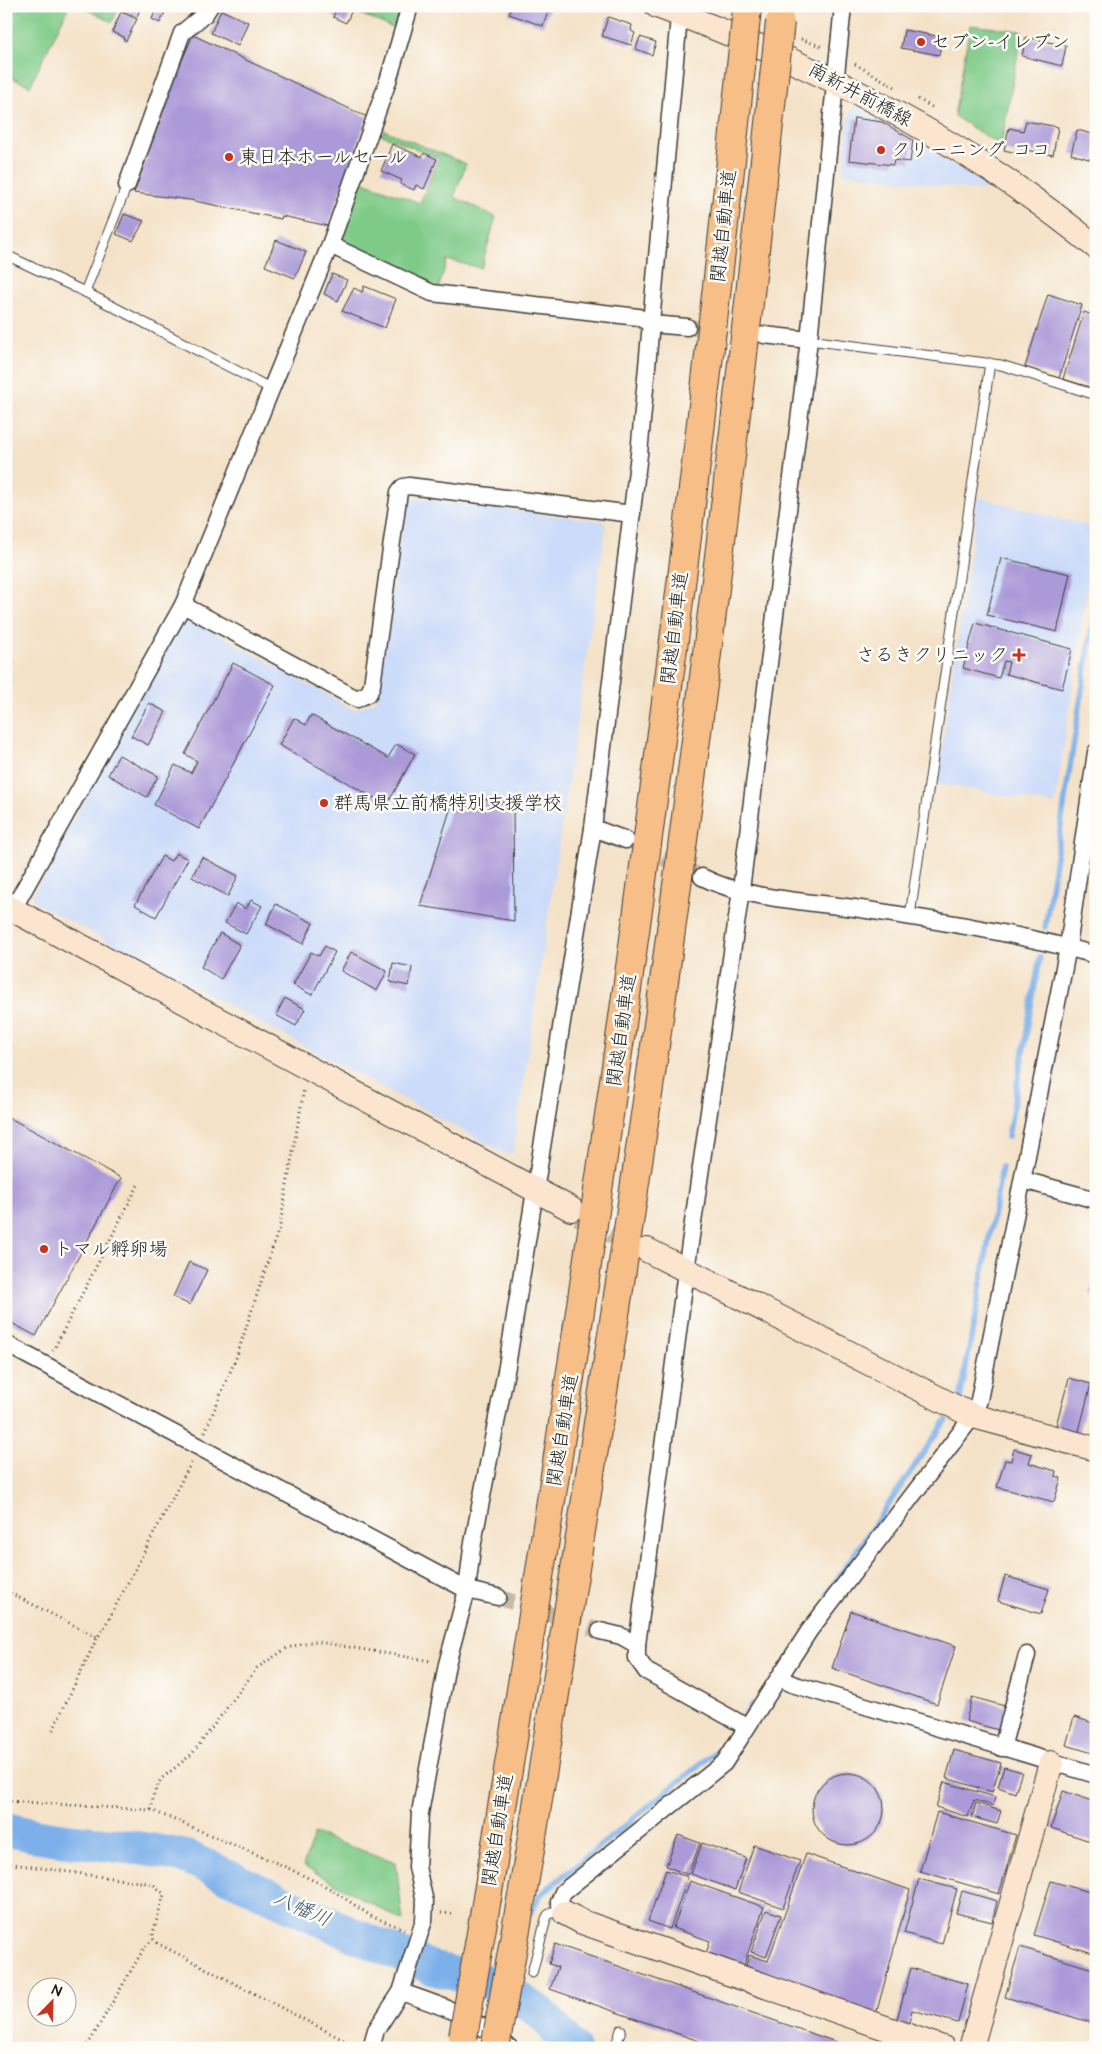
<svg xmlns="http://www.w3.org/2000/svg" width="1102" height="2054" viewBox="0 0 1102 2054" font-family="'Architects Daughter','Klee One',sans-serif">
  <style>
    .built { fill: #ccdbf9 }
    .green { fill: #7eca87; stroke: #4d7352 }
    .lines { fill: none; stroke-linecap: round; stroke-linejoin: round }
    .stream { stroke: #7db0ea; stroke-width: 5.5 }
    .river { stroke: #7db0ea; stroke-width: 34 }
    .building { fill: #ab9ad8 }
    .street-tunnel { stroke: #c9baa6; stroke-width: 16; stroke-dasharray: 16 8; stroke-linecap: butt }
    .secondary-tunnel { stroke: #c9baa6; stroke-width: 24; stroke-dasharray: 24 12; stroke-linecap: butt }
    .lane-casing { stroke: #3c3a36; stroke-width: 11 }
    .street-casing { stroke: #3c3a36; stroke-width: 19 }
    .secondary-casing { stroke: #3c3a36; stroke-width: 26 }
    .highway-casing { stroke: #3c3a36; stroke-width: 30 }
    .path { stroke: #3c3a36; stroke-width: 3; stroke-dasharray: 1 4; stroke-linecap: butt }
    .lane { stroke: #fff; stroke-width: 9 }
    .street { stroke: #fff; stroke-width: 16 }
    .secondary { stroke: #fce5cf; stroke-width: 24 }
    .highway { stroke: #f7be87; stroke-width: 28 }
    .highway-bridge-casing { stroke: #3c3a36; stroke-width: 30; stroke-linecap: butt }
    .highway-bridge { stroke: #f7be87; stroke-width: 28 }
    .poi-dot { fill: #c8321e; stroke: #fdfcf7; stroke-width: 2 }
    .labels { text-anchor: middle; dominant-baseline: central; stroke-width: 5; stroke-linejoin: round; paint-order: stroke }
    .poi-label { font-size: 19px; fill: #1c1c1c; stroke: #fdfcf7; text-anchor: start }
    .street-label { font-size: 19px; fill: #1c1c1c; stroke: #fdfcf7 }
    .water-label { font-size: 20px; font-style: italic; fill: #43576e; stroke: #fdfcf7 }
  </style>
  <rect width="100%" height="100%" fill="#fdfcf7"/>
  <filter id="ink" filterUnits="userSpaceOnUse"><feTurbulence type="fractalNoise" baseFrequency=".02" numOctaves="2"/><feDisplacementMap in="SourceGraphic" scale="10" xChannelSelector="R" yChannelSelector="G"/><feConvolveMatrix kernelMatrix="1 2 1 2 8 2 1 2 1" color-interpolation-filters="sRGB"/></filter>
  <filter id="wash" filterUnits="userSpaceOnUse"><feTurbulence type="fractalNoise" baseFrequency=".0096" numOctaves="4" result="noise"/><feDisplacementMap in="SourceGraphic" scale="20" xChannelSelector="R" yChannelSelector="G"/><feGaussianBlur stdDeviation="1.12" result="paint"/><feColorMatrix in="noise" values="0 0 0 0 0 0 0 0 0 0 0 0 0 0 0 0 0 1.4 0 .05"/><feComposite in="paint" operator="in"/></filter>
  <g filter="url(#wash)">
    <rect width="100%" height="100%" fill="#f4e2c8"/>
    <g class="built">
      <polygon points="856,106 985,183 983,191 843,173 849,113"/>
      <polygon points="978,497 1096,528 1055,805 937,783"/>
      <polygon points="411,498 603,521 606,526 513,1153 509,1155 34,902 32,896 181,620 190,618 354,710 377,700 405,504"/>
    </g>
    <g class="green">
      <polygon points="6,6 69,6 30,86 6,75"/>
      <polygon points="80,6 120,6 112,22"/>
      <polygon points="360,6 403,6 395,29 358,13"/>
      <polygon points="970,25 1022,31 1001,146 954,116"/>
      <polygon points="384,130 466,164 454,197 496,217 481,268 447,260 438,290 337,244 359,180 420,203 439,158 382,135"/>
      <polygon points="314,1834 396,1862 403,1921 303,1866"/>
    </g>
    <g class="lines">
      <g class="stream">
        <polyline points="1045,927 1096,601"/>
        <polyline points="1008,1137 1040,957"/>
        <polyline points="960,1400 1002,1167"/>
        <polyline points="827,1594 946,1420"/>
        <polyline points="745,1716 752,1705"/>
        <polyline points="531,1912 540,1895 726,1743 735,1731"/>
      </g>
      <path class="river" d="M6 1829C66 1845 129 1842 189 1858L352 1934 432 1968 495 1984 540 2012 573 2048"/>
    </g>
    <g id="blocks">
      <g class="building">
        <polygon points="125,6 141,6 137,17 123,11"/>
        <polygon points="176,6 200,6 196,15"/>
        <polygon points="338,6 352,10 346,23 333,17"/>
        <polygon points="512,6 550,6 543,26 509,14"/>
        <polygon points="156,9 165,12 160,23 152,19"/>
        <polygon points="221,10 248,22 238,46 211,33"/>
        <polygon points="121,12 137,19 126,41 123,39 124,37 112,32"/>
        <polygon points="608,17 632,25 631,31 635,33 631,45 602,36"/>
        <polygon points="904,30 942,37 939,55 901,48"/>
        <polygon points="193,35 367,117 328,226 282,216 281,219 190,200 134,193 179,67"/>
        <polygon points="640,37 656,42 652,55 636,49"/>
        <polygon points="1026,37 1066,46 1062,66 1022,56"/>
        <polygon points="854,118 882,122 913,140 910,162 894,160 893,165 849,160"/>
        <polygon points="1026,121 1058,127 1053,155 1026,150 1025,155 1004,150 1009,128 1023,131"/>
        <polygon points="1077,130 1096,135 1096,161 1071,154"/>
        <polygon points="392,144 422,157 424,153 437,159 424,189 416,185 414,190 400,184 402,180 381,171"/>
        <polygon points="124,214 144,221 133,241 116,234"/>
        <polygon points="276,240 306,252 295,278 265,266"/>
        <polygon points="332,274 347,280 338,301 324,294"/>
        <polygon points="364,286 396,299 385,328 342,311 354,288 362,292"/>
        <polygon points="1048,294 1082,305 1059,378 1025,367"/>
        <polygon points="1084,312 1096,316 1096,389 1063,379"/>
        <polygon points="1001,558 1070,574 1057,632 987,615"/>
        <polygon points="975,623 1072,649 1062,689 1006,674 1009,662 1004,661 999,678 963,668"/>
        <polygon points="233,663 275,685 199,829 154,805 175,765 191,773 197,761 185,754"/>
        <polygon points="149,703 166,712 148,745 131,736"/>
        <polygon points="311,715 388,758 396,744 415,754 387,805 279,745 294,718 306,725"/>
        <polygon points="119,755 158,776 147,797 108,775"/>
        <polygon points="455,794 513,804 514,921 420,906"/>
        <polygon points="176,853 188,859 156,917 135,905 162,856 171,861"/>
        <polygon points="202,857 238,876 228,896 192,877"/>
        <polygon points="251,900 262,906 246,934 225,923 236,903 246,909"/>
        <polygon points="276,904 313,923 303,944 266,924"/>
        <polygon points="220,933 240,945 221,979 201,967"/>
        <polygon points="325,946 335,952 312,995 293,985 311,952 319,956"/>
        <polygon points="351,952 387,971 377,991 341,971"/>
        <polygon points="393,963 412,967 409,986 390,982"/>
        <polygon points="285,998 305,1009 296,1026 276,1015"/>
        <polygon points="6,1116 121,1178 36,1336 6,1320"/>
        <polygon points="189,1262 207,1270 190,1305 173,1297"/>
        <polygon points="1095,1277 1096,1277 1096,1296 1090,1294"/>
        <polygon points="1069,1378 1091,1384 1078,1435 1055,1429"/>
        <polygon points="1014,1449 1032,1454 1029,1463 1056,1471 1055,1476 1061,1478 1054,1502 997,1487 1005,1460 1011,1461"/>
        <polygon points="1005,1576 1049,1589 1041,1614 998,1601"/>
        <polygon points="851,1611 956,1646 937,1704 832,1668"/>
        <polygon points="972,1697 1019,1710 1013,1734 966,1721"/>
        <polygon points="1074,1717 1096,1724 1096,1754 1066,1745"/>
        <polygon points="954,1750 1001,1763 992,1792 946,1778"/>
        <polygon points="1004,1767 1022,1772 1015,1793 998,1787"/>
        <circle cx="848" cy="1809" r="36"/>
        <polygon points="944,1782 995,1797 993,1806 974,1800 968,1817 936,1807"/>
        <polygon points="1063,1791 1096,1802 1096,1843 1051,1828"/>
        <polygon points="976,1803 1001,1811 997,1824 972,1817"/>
        <polygon points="937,1812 1016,1835 999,1894 920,1871"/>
        <polygon points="678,1835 700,1843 688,1875 666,1866"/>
        <polygon points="702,1843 746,1858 735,1890 691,1874"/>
        <polygon points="754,1845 800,1861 783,1908 738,1892"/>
        <polygon points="806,1854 910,1890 876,2014 745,1968 749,1955 768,1961"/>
        <polygon points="666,1870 688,1877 670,1929 648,1921"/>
        <polygon points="919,1879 957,1889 942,1944 904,1933"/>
        <polygon points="690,1881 764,1907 743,1967 706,1954 710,1941 673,1928"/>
        <polygon points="1051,1881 1096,1894 1096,1954 1034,1935"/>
        <polygon points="962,1891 997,1901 992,1922 956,1913"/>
        <polygon points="766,1910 781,1915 766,1957 751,1952"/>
        <polygon points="555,1944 839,2043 838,2048 719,2048 550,1989 558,1967 549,1964"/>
        <polygon points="1020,1947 1096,1970 1096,2024 1005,1997"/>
        <polygon points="911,1968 968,1984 958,2023 912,2010 908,2026 896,2023"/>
      </g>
    </g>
  </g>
  <g filter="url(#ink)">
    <use href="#blocks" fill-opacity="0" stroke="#3c3a36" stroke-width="1"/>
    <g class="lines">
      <g class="street-tunnel">
        <polyline points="687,327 754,334"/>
        <polyline points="641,847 702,877"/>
        <polyline points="498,1597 600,1631"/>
      </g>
      <polyline class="secondary-tunnel" points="579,1214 642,1247"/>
      <defs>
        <g id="lane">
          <polyline points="6,255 85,292 270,388"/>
          <polyline points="85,292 127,185"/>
          <polyline points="809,340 1001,365 1096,395"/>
          <polyline points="910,916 990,363"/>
          <polyline points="532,1973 546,1919 548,1915 560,1908"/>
          <polyline points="615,2048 621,2030"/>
        </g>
        <g id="street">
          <polyline points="127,185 182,33 205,14 210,6"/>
          <polyline points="330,245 388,81 410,6"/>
          <polyline points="764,335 809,340"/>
          <polyline points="183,605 357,699 369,693 372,685 399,492 403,487 409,486 632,514"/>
          <polyline points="593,828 626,840"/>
          <path d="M702 877C745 899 806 901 854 908 934 920 1017 933 1096 955"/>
          <polyline points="13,909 183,605 330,245 432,293 638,317 651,324 687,327"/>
          <polyline points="1023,1180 1096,1200"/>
          <polyline points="6,1344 467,1590 498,1597"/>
          <polyline points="600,1631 621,1636 637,1645"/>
          <polyline points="779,1678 792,1684 1096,1775"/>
          <polyline points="747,1727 646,1671 637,1658 637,1645 686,1271 741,890 809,340 843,6"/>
          <polyline points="1002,1748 1027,1655"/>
          <polyline points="565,1913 559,1902 563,1892 724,1763 809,1631 973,1416 979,1400 1068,947 1096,752"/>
          <path d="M401 1992C445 2007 474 2016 510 2048"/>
          <polyline points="371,2048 376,2030 401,1992 424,1920 425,1902 417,1867 420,1813 447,1664 467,1590 472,1548 507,1366 593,828 639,454 680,6"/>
        </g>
        <g id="secondary">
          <path d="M657 6C814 63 967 141 1096 247"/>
          <polyline points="6,906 571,1209"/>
          <polyline points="647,1250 973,1416 1096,1449"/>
          <polyline points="565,1913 582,1922 943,2048"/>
          <polyline points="971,2048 1051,1763"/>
        </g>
        <g id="highway">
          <path d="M530 1850C580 1536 632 1223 674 908 711 632 744 355 774 78"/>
          <path d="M487 1898C588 1290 677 680 741 67"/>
        </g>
      </defs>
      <use href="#lane" class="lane-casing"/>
      <use href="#street" class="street-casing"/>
      <use href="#secondary" class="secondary-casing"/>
      <use href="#highway" class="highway-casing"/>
      <g class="path">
        <polyline points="801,39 823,47"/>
        <polyline points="855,64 897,88"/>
        <polyline points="918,99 932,107"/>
        <polyline points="53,1351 138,1185"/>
        <polyline points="205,1432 236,1358 280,1225 304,1089"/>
        <polyline points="6,1591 97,1637"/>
        <polyline points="53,1730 97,1638 104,1628 192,1461"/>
        <polyline points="6,1801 151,1810 286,1867 329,1888 371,1916 404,1929"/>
        <polyline points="151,1810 154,1793 161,1779 192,1754 257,1668 287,1648 309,1642 319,1642 431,1661"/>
        <polyline points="6,1863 153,1884 164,1894 153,1933 153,1939 157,1943 355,2046"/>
        <polyline points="441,1913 456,1914"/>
        <polyline points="83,2048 89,2043 143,1950 153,1939"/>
      </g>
      <use href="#lane" class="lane"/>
      <use href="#street" class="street"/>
      <use href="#secondary" class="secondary"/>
      <use href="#highway" class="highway"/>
      <defs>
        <g id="highway-bridge">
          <polyline points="741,67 747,8"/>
          <polyline points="774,78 780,22"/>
          <polyline points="463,2037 487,1898"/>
          <polyline points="495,2048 530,1850"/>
        </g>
      </defs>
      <use href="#highway-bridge" class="highway-bridge-casing"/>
      <use href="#highway-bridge" class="highway-bridge"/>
    </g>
  </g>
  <g class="poi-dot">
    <circle cx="921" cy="42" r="5"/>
    <circle cx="881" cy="150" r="5"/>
    <circle cx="229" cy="157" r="5"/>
    <path d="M1016.5 647.5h5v5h5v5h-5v5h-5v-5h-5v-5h5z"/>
    <circle cx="324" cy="803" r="5"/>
    <circle cx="44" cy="1249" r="5"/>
  </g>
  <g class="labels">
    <g class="poi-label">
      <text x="931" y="42">セブン-イレブン</text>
      <text x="891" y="150">クリーニング ココ</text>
      <text x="239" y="157">東日本ホールセール</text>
      <text x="1008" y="655" text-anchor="end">さるきクリニック</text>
      <text x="334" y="803">群馬県立前橋特別支援学校</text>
      <text x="54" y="1249">トマル孵卵場</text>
    </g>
    <g class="street-label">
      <text transform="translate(860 95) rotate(28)">南新井前橋線</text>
      <text transform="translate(724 226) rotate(-84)">関越自動車道</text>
      <text transform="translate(675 628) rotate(-83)">関越自動車道</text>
      <text transform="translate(622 1030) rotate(-82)">関越自動車道</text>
      <text transform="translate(563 1430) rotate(-81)">関越自動車道</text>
      <text transform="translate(498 1830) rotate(-81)">関越自動車道</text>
    </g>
    <g class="water-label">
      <text transform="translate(302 1909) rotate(24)">八幡川</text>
    </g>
  </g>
  <rect width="1102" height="2054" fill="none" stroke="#fdfcf7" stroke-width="25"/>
  <g transform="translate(52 2002) rotate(23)"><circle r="24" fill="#fdfcf7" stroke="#a3a29f"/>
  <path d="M0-4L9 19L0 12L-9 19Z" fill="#c8321e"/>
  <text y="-8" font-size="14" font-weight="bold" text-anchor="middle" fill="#1c1c1c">N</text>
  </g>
</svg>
